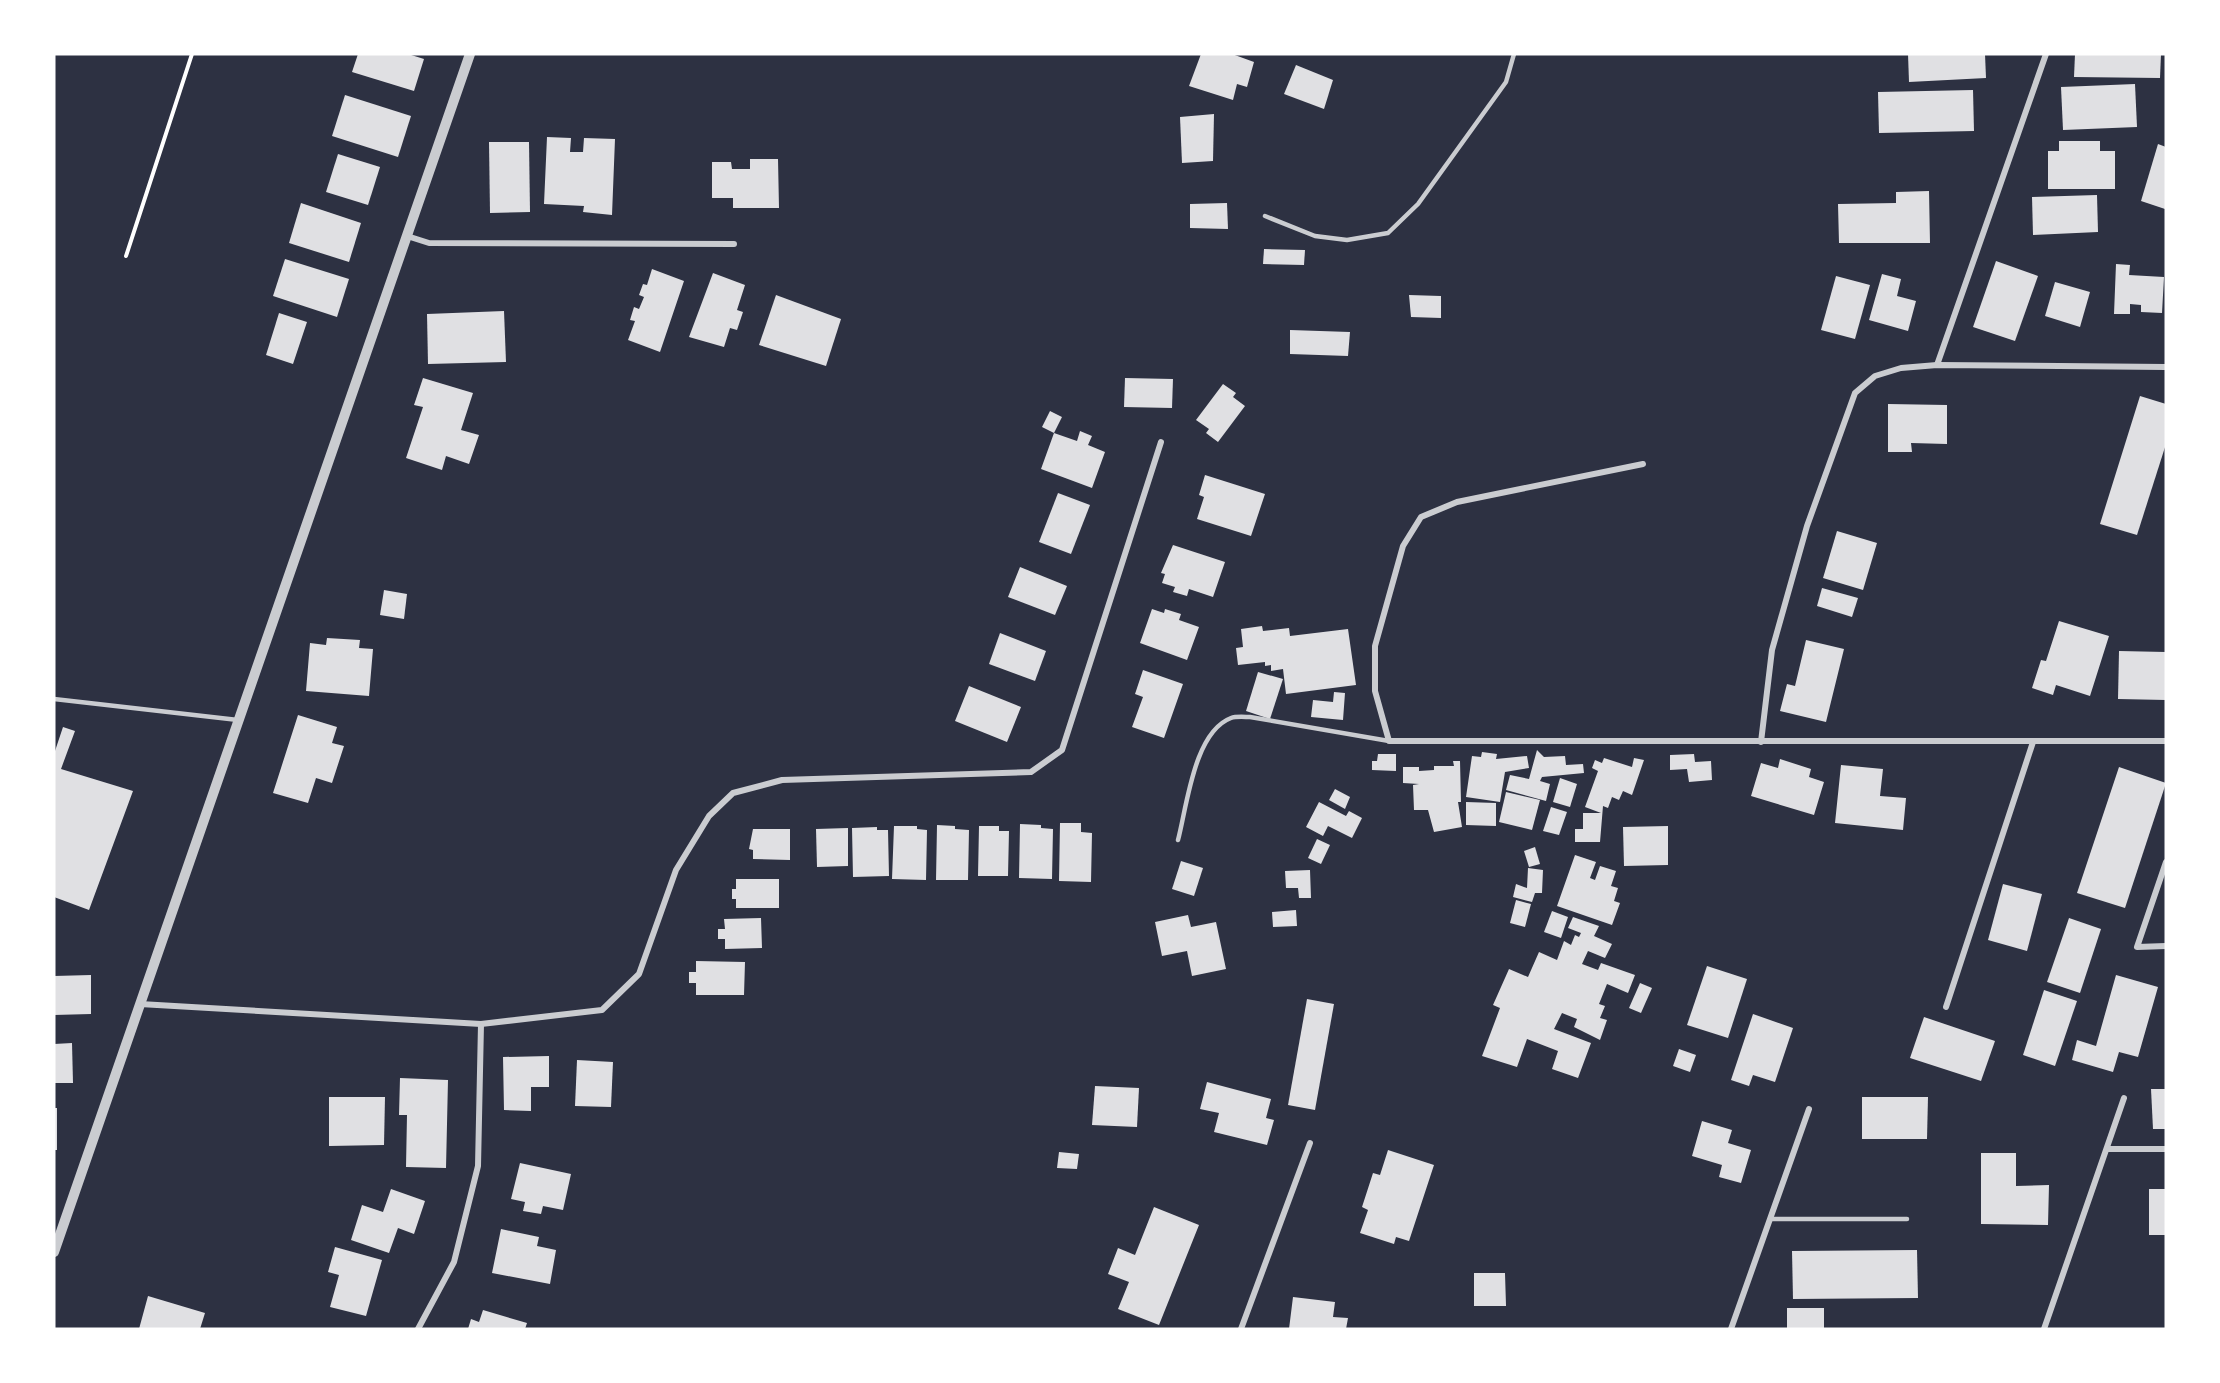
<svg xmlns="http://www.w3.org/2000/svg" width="2220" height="1383" viewBox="0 0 2220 1383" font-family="'Public Sans',sans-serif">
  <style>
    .building { fill: #e0e0e3 }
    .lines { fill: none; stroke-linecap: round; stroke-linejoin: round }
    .path { stroke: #fff; stroke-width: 4 }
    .service { stroke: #caccd0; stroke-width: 4.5 }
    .minor { stroke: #caccd0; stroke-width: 6 }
    .tertiary { stroke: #caccd0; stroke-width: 10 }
  </style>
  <rect width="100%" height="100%" fill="#2d3142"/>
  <g class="building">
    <polygon points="358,54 408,54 424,59 414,91 352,72"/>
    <polygon points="1201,54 1232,54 1254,62 1247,87 1237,84 1233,100 1189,86"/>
    <polygon points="1908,54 1985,54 1986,78 1909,82"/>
    <polygon points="2075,54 2161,54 2160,78 2074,77"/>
    <polygon points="1296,65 1333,80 1324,109 1284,94"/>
    <polygon points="2135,84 2137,127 2063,130 2061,87"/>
    <polygon points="1973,90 1974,131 1879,133 1878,92"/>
    <polygon points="345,95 411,116 398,157 332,136"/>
    <polygon points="1214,114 1213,161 1182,163 1180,117"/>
    <polygon points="547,137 571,138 570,152 583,152 584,138 615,139 612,215 583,212 584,206 544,204"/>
    <polygon points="2059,141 2100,141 2100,151 2115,151 2115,189 2048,189 2048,151 2059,151"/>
    <polygon points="489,142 529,142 530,212 490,213"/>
    <polygon points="2158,144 2166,147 2165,209 2141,201"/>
    <polygon points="338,154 380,167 368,205 326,192"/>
    <polygon points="750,159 778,159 779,208 733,208 733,198 712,198 712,162 731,162 732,169 750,169"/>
    <polygon points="1929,191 1930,243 1839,243 1838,204 1896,203 1896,192"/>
    <polygon points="2097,195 2098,232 2033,235 2032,197"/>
    <polygon points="301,203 361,223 349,262 289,243"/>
    <polygon points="1227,203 1228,229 1190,228 1190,204"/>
    <polygon points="1264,249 1305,250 1304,265 1263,264"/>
    <polygon points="285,259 349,279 337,317 273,296"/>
    <polygon points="1996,261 2038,276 2015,341 1973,327"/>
    <polygon points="2116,264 2130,265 2129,275 2164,277 2162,313 2141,312 2141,305 2130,304 2130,314 2114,314"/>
    <polygon points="652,269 684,281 660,352 628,340 635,321 630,320 634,307 639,309 644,297 639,295 643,284 647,285"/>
    <polygon points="713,273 745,285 737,310 743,312 737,330 730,328 724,347 689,337"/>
    <polygon points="1882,274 1901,279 1897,296 1916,301 1908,331 1869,320"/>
    <polygon points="1836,276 1870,285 1855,339 1821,330"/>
    <polygon points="2055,282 2090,292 2080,327 2045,316"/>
    <polygon points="776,295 841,319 826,366 759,345"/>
    <polygon points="1409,295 1441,296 1441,318 1411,317"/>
    <polygon points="504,311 506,362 428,364 427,314"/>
    <polygon points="279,313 307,322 293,364 266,355"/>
    <polygon points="1290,330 1350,332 1348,356 1290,354"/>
    <polygon points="423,378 473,393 461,430 479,435 469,464 446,456 442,470 406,458 423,407 414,405"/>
    <polygon points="1125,378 1173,379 1172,408 1124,407"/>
    <polygon points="1223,384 1236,393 1233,397 1245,406 1218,442 1206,433 1209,429 1196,420"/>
    <polygon points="2140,396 2166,404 2166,444 2137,535 2100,524"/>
    <polygon points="1888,404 1947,405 1947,444 1911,443 1912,452 1888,452"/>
    <polygon points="1050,411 1062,417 1054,433 1077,441 1080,431 1092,436 1088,445 1105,452 1092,488 1041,469 1054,433 1042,427"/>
    <polygon points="1205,475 1265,494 1251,536 1197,519 1204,497 1199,495"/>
    <polygon points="1058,493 1090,505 1071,554 1039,542"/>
    <polygon points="1837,531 1877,543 1863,590 1823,578"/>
    <polygon points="1173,545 1225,562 1213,597 1189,589 1187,596 1173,592 1175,587 1162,583 1165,574 1161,573"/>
    <polygon points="1020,567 1067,586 1055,615 1008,597"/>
    <polygon points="1822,588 1858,598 1852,617 1817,606"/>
    <polygon points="384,590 407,594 404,619 380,615"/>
    <polygon points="1152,609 1164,613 1165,609 1181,614 1179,620 1199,627 1187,660 1140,643"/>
    <polygon points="2059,621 2109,636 2090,696 2056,685 2053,695 2032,688 2041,660 2046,661"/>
    <polygon points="1262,626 1263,631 1289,628 1290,636 1348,629 1356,685 1286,694 1283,669 1271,671 1271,665 1265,666 1265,662 1238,665 1236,648 1243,647 1241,629"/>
    <polygon points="1000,633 1046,651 1035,681 989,664"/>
    <polygon points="327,638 360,640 359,648 373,649 369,696 306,691 310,643 326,645"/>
    <polygon points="1806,640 1844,649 1826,722 1780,711 1787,684 1795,686"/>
    <polygon points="2119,651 2166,652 2166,700 2118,699"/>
    <polygon points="1143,670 1183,684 1164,738 1132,727 1143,697 1135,694"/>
    <polygon points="1258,672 1283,679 1270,719 1246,711"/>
    <polygon points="969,686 1021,707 1007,742 955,721"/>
    <polygon points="1334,692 1345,693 1343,720 1311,717 1313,700 1333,702"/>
    <polygon points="298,715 337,727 332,743 344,746 332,783 316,778 308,803 273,793"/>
    <polygon points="63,727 75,731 61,769 133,791 89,910 54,897 54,754"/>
    <polygon points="1537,750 1544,757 1565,756 1566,765 1583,764 1584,773 1542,777 1540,781 1550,784 1546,801 1506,790 1510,775 1529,779"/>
    <polygon points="1482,752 1497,754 1496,759 1527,756 1529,768 1505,772 1500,802 1466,797 1472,756 1481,757"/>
    <polygon points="1378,754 1396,754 1396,771 1372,770 1372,761 1377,761"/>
    <polygon points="1694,754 1695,762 1711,761 1712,780 1689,782 1687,769 1670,770 1670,755"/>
    <polygon points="1604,758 1632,767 1634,758 1644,760 1632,795 1623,791 1619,800 1612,797 1608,808 1603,806 1600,842 1575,842 1575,829 1583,829 1583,813 1601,813 1585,807 1598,771 1592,768 1595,760 1602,763"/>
    <polygon points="1780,759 1811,769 1809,777 1824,782 1814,815 1751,796 1761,763 1778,768"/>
    <polygon points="1453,761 1460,761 1461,802 1458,802 1462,827 1434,832 1428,810 1414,810 1413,785 1419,784 1403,783 1403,767 1419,767 1419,771 1434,770 1434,766 1454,766"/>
    <polygon points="1841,765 1883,769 1880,796 1906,798 1903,830 1835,823"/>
    <polygon points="2119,767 2166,783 2125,908 2077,893"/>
    <polygon points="1560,778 1577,784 1570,807 1553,802"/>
    <polygon points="1335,789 1350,797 1345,809 1329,800"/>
    <polygon points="1506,792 1540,800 1532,830 1499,822"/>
    <polygon points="1319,802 1346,816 1349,811 1362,818 1352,838 1328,826 1323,836 1306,827"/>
    <polygon points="1466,802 1496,803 1496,826 1466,825"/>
    <polygon points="1551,807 1567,812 1559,835 1543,831"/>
    <polygon points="1060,823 1081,823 1081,832 1092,833 1091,882 1059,881"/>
    <polygon points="1020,824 1041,825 1041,828 1053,829 1052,879 1019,878"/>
    <polygon points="937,825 955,826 955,829 969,830 968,880 936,880"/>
    <polygon points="894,826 917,826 917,829 927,830 926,880 892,879"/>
    <polygon points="979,826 999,826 999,831 1009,831 1008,876 978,876"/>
    <polygon points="1668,826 1668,865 1624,866 1623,827"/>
    <polygon points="877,827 877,830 888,830 889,876 853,877 852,828"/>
    <polygon points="848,828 848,866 817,867 816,829"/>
    <polygon points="753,829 790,829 790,860 753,859 753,850 749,849"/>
    <polygon points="1317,839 1330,845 1321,864 1308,858"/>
    <polygon points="1535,847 1540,864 1529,867 1524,851"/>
    <polygon points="1575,855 1596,862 1590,878 1595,880 1600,866 1616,871 1611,886 1618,888 1614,901 1620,903 1612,925 1557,906"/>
    <polygon points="1181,861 1203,868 1194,896 1172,889"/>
    <polygon points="1528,868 1543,870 1542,893 1535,893 1532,902 1513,897 1516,884 1527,888"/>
    <polygon points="1310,870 1311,898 1299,898 1298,888 1286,888 1285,871"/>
    <polygon points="736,879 779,879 779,908 736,908 736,899 732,899 732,889 736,889"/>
    <polygon points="2003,884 2042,894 2027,951 1988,940"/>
    <polygon points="1516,900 1531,904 1525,927 1510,923"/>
    <polygon points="1296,910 1297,926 1273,927 1272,912"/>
    <polygon points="1552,911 1568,917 1561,938 1544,932"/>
    <polygon points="1188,915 1191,927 1216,922 1226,969 1192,976 1187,951 1162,956 1155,922"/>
    <polygon points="1573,917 1599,926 1594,936 1612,944 1605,958 1588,951 1582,964 1598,970 1601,963 1635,975 1628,993 1607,984 1599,1004 1605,1006 1600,1018 1607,1020 1600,1040 1574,1027 1577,1019 1562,1013 1554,1029 1591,1043 1578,1078 1552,1069 1558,1051 1527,1039 1517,1067 1482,1056 1500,1008 1493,1005 1509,969 1528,977 1539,952 1557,960 1564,941 1571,945 1575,935 1579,937 1581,933 1568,928"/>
    <polygon points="761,918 762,948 725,949 725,939 718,939 718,929 725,929 724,919"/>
    <polygon points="2069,918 2101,929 2080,993 2047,982"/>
    <polygon points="696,961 745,962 744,995 696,995 696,983 689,983 689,972 696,972"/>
    <polygon points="1707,966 1747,979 1728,1038 1687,1025"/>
    <polygon points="91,975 91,1014 54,1015 54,976"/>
    <polygon points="2116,975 2158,987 2138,1057 2119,1052 2113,1072 2072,1060 2077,1040 2096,1046"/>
    <polygon points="1640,983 1652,988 1641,1013 1629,1008"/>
    <polygon points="2044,990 2077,1001 2055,1066 2023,1055"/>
    <polygon points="1307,999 1334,1004 1315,1110 1288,1105"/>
    <polygon points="1753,1014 1793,1028 1775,1082 1753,1075 1749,1086 1731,1080"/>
    <polygon points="1924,1017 1995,1041 1981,1081 1910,1058"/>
    <polygon points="72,1043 73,1083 54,1083 54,1044"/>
    <polygon points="1679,1049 1696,1055 1690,1072 1673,1066"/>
    <polygon points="549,1056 549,1087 531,1087 531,1111 504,1110 503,1057"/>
    <polygon points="577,1060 613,1062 611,1107 575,1106"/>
    <polygon points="400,1078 448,1080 446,1168 406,1167 407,1115 399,1115"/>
    <polygon points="1207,1082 1271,1099 1266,1118 1274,1120 1267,1145 1214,1132 1219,1113 1200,1109"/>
    <polygon points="1095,1086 1139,1088 1137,1127 1092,1125"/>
    <polygon points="2151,1089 2166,1089 2166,1129 2153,1129"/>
    <polygon points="329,1097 385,1097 384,1145 329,1146"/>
    <polygon points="1862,1097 1928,1097 1927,1139 1862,1139"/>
    <rect x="54" y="1108" width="3" height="42"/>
    <polygon points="1702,1121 1732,1130 1728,1143 1751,1150 1741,1183 1719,1177 1722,1165 1692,1156"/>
    <polygon points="1388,1150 1434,1165 1409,1241 1396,1237 1394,1244 1360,1233 1368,1210 1362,1207 1373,1173 1380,1175"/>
    <polygon points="1059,1152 1079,1154 1077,1169 1057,1168"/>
    <polygon points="1981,1153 2016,1153 2016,1186 2049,1185 2048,1225 1981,1224"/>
    <polygon points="520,1163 571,1174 563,1210 543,1206 541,1214 523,1211 525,1202 511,1199"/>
    <polygon points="391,1189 425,1201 414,1234 398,1228 389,1253 351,1240 362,1205 383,1212"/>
    <rect x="2149" y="1189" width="17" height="46"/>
    <polygon points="1154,1207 1199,1225 1159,1325 1118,1309 1129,1282 1108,1274 1118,1248 1135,1255"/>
    <polygon points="501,1229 539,1237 537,1246 556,1250 550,1284 492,1273"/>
    <polygon points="335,1247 382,1260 366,1316 330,1307 339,1275 328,1272"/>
    <polygon points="1917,1250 1918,1298 1793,1299 1792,1251"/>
    <polygon points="1474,1273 1505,1273 1506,1306 1474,1306"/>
    <polygon points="148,1296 205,1313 200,1329 139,1329"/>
    <polygon points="1293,1297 1335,1302 1333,1317 1348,1318 1346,1329 1289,1329"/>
    <rect x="1787" y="1308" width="37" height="21"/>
    <polygon points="483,1310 527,1323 525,1329 468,1329 471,1319 479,1322"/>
  </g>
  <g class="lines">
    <polyline class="path" points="126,256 192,54"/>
    <g class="service">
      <polyline points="1265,216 1315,236 1347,240 1388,233 1418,204 1506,82 1514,54"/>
      <polyline points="54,699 238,720"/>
      <path d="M1178 840C1187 806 1194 732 1231 718 1236 716 1245 717 1250 717L1389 741"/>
      <polyline points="1770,1219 1907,1219"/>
    </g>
    <g class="minor">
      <polyline points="407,236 429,243 734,244"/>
      <polyline points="1937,365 2046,54"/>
      <polyline points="1643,464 1457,502 1421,517 1403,546 1375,646 1375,691 1389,741 2166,741"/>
      <polyline points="1761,742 1772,650 1807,526 1855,393 1875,376 1901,368 1937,365 2166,367"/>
      <polyline points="2166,862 2137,947 2166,946"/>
      <polyline points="140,1004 481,1024 602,1010 639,974 676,870 709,816 733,793 782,780 1031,772 1062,750 1161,442"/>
      <polyline points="1946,1007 2033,742"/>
      <polyline points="2107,1149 2166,1149"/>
      <polyline points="418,1329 454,1262 478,1166 481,1024"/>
      <polyline points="1241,1329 1310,1143"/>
      <polyline points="1731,1329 1809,1109"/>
      <polyline points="2044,1329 2124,1098"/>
    </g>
    <polyline class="tertiary" points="54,1252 470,54"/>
  </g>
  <rect width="2220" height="1383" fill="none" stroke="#ffffff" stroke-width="111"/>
</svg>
